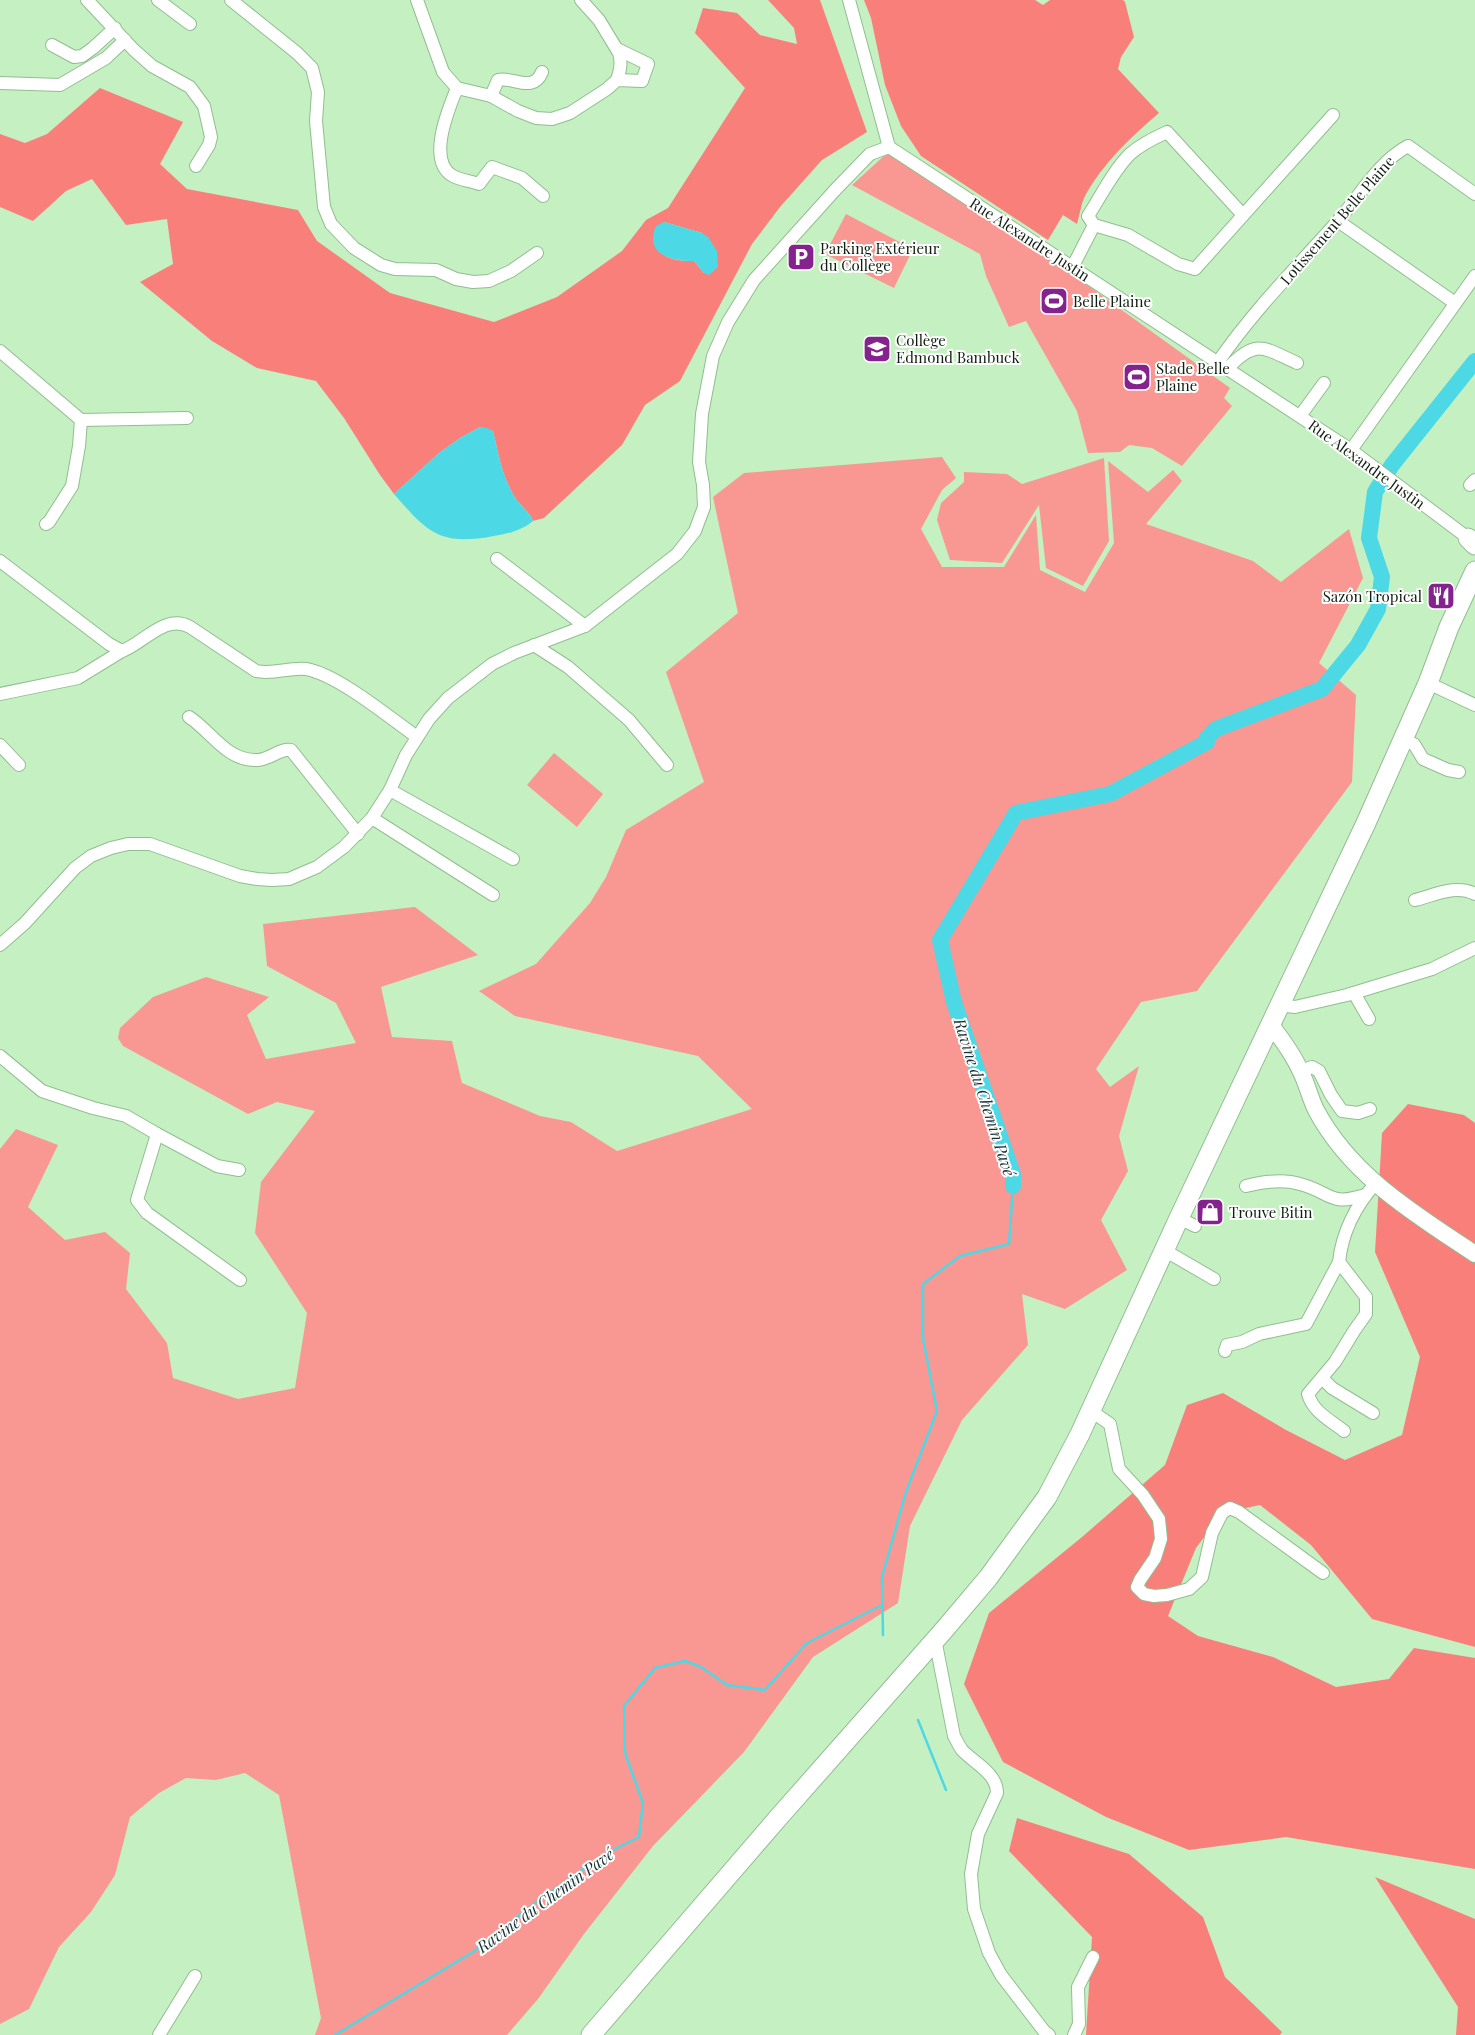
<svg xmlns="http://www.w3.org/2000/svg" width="1475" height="2035" viewBox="0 0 1475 2035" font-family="'Playfair Display',serif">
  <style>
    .green { fill: #f99892 }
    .forest { fill: #f9807a; fill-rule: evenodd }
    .water { fill: #4cd8e5 }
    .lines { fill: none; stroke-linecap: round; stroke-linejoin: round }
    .stream { stroke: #4cd8e5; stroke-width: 2.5 }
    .river { stroke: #4cd8e5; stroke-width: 16 }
    .minor-casing { stroke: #92bd91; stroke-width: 14 }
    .major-casing { stroke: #92bd91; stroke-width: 18 }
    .highway-casing { stroke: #92bd91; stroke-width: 21 }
    .minor { stroke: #fff; stroke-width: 12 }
    .major { stroke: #fff; stroke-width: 16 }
    .highway { stroke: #fff; stroke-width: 19 }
    .labels { text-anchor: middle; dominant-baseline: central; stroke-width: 4; stroke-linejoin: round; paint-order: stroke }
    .street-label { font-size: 15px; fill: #0f1f0f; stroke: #fff }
    .poi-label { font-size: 15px; fill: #0f1f0f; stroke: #fff; text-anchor: start }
    .water-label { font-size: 16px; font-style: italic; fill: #133134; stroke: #fff }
  </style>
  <rect width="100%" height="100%" fill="#c4f0c2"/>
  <g class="green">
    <polygon points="894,154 1062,267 1230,388 1224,398 1232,406 1182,466 1152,448 1129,445 1120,452 1088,453 1077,411 1026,321 1009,327 986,276 980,254 852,185 885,155"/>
    <polygon points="846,214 913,249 894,288 825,254"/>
    <polygon points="942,457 956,478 942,490 921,529 942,567 1004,567 1036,515 1040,570 1085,592 1114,543 1108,461 1148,492 1173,470 1182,481 1146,524 1253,561 1281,582 1349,529 1363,578 1319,663 1356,695 1352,782 1197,991 1141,1002 1096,1069 1110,1087 1139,1066 1119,1136 1128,1171 1101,1220 1127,1270 1065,1309 1022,1294 1028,1345 962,1420 910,1526 898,1603 813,1657 744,1752 653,1846 584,1934 538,1999 507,2035 315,2035 321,2018 279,1795 245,1773 216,1780 186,1778 159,1793 130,1817 115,1875 91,1912 59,1947 29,2009 0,2024 0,1149 16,1129 58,1145 28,1207 65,1240 105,1232 130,1253 126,1289 167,1343 173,1378 238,1399 295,1388 307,1313 255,1233 261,1182 315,1111 277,1102 248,1114 123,1046 118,1038 120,1028 153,997 206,977 269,997 247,1015 266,1059 356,1043 336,1003 267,966 263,924 415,907 478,955 381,987 392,1037 452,1041 462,1083 540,1116 571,1122 617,1151 752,1109 698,1056 515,1016 479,991 536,964 590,903 606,877 626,830 704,782 666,672 738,613 713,497 744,473"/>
    <polygon points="1104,458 1109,541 1083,586 1046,568 1039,505 1002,563 950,560 937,520 941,503 964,482 964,472 1007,474 1022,484"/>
    <polygon points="554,753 603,794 577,827 527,785"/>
  </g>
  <g class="forest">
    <path d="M768 0H820L867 132 822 160 780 207 752 244 680 381 645 405 622 445 544 518 533 521C530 512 519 505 514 496 501 473 499 456 493 431L480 427 460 438 439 453 394 494 380 475 344 418 316 381 257 368 212 341 140 282 173 264 167 219 126 225 92 179 66 191 33 221 0 207V134L25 143 47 134 100 88 183 122 160 164 187 189 298 210 317 241 390 293 494 322 557 297 622 251 646 220 668 208 745 88 695 33 703 8 737 13 760 35 797 44 794 28ZM664 222 702 233 704 273 694 261C680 261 665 260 657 248Z"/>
    <path d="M864 0H1035L1043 5 1050 0H1123L1125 2 1134 37 1121 57 1118 69 1159 113C1131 137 1104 162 1086 194 1081 203 1080 214 1077 224L1063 215 1048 240 921 156 901 126 885 85 871 18Z"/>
    <polygon points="1408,1104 1464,1115 1475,1123 1475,1647 1372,1619 1311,1545 1260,1505 1222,1513 1196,1548 1168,1616 1198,1636 1273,1657 1336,1687 1389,1679 1414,1648 1475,1658 1475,1869 1286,1837 1189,1850 1106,1817 1003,1762 964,1684 989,1613 1082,1537 1165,1465 1187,1405 1223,1393 1286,1430 1345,1460 1402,1435 1420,1357 1375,1252 1382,1133"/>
    <polygon points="1017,1818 1129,1854 1203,1917 1225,1977 1282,2032 1280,2035 1086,2035 1092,1937 1009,1851"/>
    <polygon points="1375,1877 1475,1919 1475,2035 1456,2035 1458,2007"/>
  </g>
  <g class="water">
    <path d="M664 222 702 233 708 237 717 251 718 267 709 275 704 273 694 261C670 261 644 254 656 226Z"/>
    <path d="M480 427 487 428 493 431C499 456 501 473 514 496 519 505 530 512 533 521 523 530 507 534 494 536 440 546 428 533 394 494L439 453 460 438Z"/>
  </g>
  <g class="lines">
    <g class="stream">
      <polyline points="883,1635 882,1577 906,1492 937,1411 923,1338 923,1284 960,1256 1009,1244 1013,1186"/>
      <polyline points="918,1720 946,1790"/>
      <polyline points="335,2035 473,1952 530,1907 603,1855 639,1837 643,1803 625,1753 624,1706 655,1668 685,1661 701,1667 727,1685 765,1690 807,1643 882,1605"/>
    </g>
    <polyline class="river" points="1013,1186 1013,1174 954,1002 940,940 1016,813 1110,794 1207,742 1207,738 1216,729 1322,689 1358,645 1378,609 1382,577 1369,538 1375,492 1392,465 1475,361"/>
    <defs>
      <g id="minor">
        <polyline points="87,0 134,50 152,66 190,87 204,106 211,137 209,145 196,166"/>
        <polyline points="158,0 190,24"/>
        <polyline points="231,0 297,53 312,68 318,92 316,121 324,207 331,224 354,248 381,265 395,269 436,270 456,279 473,282 489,281 511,271 537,253"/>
        <polyline points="417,0 443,72 457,88 491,96 518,111 536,118 552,119 570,113 607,89 617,80 642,81 648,64 617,49"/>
        <path d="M581 0 599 20 619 53C622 63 620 71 617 80"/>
        <polyline points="849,0 889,147 1351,450 1468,538"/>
        <polyline points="52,45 74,57 82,56 93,48 115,28"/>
        <polyline points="0,83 60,85 106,58 125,40"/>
        <path d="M457 88C449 108 426 161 453 176 460 180 471 181 479 184L492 167 522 178 543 196"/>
        <path d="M491 96 498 80C513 76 533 94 542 72"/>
        <path d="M1243 215 1167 132C1154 138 1140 145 1130 154 1113 171 1101 196 1088 216L1094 225 1128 235 1178 264 1195 269 1333 115"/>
        <polyline points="1338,221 1455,303"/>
        <polyline points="1073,266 1094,225"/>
        <polyline points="0,351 81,420 79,446 72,486 49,522 46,524"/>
        <path d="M1218 362C1253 311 1297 267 1337 222 1359 197 1378 162 1408 146L1475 194"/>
        <path d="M1228 368C1256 338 1264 348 1297 363"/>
        <polyline points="1300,416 1324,383"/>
        <polyline points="81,420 187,418"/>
        <polyline points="1351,450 1475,276"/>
        <polyline points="1470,485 1475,480"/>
        <polyline points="497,559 585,626"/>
        <path d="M0 561 109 644 122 651C144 643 165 613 190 627L256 671C273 675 289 667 306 669 337 674 390 718 417 737"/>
        <polyline points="534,645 568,667 629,720 667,765"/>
        <polyline points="1428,683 1475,705"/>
        <polyline points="0,694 78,678 122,651"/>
        <path d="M189 717C211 731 227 762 258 760 270 759 281 748 291 750L358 834"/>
        <polyline points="1402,741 1414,744 1423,759 1448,770 1459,772"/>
        <polyline points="0,745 19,765"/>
        <polyline points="390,790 513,859"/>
        <polyline points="372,818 493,895"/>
        <path d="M1415 900C1435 895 1456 884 1475 894"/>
        <polyline points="0,945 25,923 75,868 91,856 111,848 128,844 150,844 240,876 257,879 272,880 289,879 317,867 344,847 372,818 390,790 406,755 429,719 448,698 492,664 514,653 585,626 677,554 695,531 704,507 703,485 699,462 702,414 713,356 728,322 754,280 836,189 870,154 889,147"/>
        <polyline points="1354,993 1369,1019"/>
        <polyline points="1279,1005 1295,1007 1347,995 1432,969 1475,948"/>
        <polyline points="0,1056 42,1091 93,1108 126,1116 157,1134 217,1166 239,1170"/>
        <polyline points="1301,1071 1312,1067 1319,1071 1331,1095 1342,1111 1358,1113 1370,1109"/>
        <polyline points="157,1134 137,1200 147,1213 240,1280"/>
        <path d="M1246 1186C1262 1182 1283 1179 1300 1184 1331 1192 1329 1207 1365 1195"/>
        <polyline points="1179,1218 1195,1226"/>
        <polyline points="1164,1250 1214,1279"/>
        <polyline points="1225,1351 1227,1345 1242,1342 1259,1334 1306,1324 1339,1262"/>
        <polyline points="1322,1378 1332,1388 1373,1413"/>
        <polyline points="1091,1411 1110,1424 1119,1469 1143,1495 1159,1519 1161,1539 1155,1558 1140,1580 1137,1587 1144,1594 1154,1596 1167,1595 1189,1589 1202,1577 1212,1533 1222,1513 1230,1508 1239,1512 1323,1573"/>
        <path d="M1344 1431C1330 1420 1313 1412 1308 1394L1335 1362 1354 1331 1366 1314V1297L1339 1262C1342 1233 1356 1205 1376 1183"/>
        <path d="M935 1639 954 1736C957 1741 959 1746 962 1750 974 1763 997 1773 997 1793L978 1834 971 1874 974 1909 989 1953 1001 1975 1044 2031 1049 2035"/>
        <polyline points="159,2035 195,1976"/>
        <polyline points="1074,2035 1079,2024 1078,1987 1093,1957"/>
      </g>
      <path id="major" d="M1270 1024C1282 1039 1293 1054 1301 1072 1307 1084 1310 1098 1316 1110 1351 1176 1415 1214 1475 1254"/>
      <g id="highway">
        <polyline points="1468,538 1475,545"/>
        <polyline points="591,2035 778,1818 944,1630 988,1578 1047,1497 1080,1434 1179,1218 1366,823 1428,683 1449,627 1475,571"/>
      </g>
    </defs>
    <use href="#minor" class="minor-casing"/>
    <use href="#major" class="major-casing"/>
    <use href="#highway" class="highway-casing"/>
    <use href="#minor" class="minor"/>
    <use href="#major" class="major"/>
    <use href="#highway" class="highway"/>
  </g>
  <defs>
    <symbol id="parking-square" viewBox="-11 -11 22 22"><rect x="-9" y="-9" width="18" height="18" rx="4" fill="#84238d" stroke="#fff"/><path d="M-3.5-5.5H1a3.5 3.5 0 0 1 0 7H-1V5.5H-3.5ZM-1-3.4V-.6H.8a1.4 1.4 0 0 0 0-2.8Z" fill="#fff"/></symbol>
    <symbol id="stadium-square" viewBox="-11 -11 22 22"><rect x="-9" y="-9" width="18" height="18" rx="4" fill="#84238d" stroke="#fff"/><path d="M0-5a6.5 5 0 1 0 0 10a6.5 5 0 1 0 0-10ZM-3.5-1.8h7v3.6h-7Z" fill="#fff"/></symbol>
    <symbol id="school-square" viewBox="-11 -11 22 22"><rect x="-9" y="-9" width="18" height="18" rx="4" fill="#84238d" stroke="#fff"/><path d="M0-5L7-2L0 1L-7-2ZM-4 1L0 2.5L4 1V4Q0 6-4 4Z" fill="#fff"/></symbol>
    <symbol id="restaurant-square" viewBox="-11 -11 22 22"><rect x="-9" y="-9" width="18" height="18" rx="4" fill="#84238d" stroke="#fff"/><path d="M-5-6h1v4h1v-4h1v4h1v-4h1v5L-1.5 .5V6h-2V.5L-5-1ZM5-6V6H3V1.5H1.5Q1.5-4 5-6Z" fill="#fff"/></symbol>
    <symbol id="shop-square" viewBox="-11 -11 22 22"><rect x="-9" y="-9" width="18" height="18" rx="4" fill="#84238d" stroke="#fff"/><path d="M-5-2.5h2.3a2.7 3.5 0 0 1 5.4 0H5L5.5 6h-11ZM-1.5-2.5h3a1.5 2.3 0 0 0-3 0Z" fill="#fff"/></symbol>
  </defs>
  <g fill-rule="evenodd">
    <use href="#parking-square" x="785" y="241" width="32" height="32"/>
    <use href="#stadium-square" x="1038" y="285" width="32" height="32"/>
    <use href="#school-square" x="861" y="333" width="32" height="32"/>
    <use href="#stadium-square" x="1121" y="361" width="32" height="32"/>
    <use href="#restaurant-square" x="1425" y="580" width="32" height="32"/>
    <use href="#shop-square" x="1194" y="1196" width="32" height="32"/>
  </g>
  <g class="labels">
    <g class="street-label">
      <text transform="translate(1337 220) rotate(-49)">Lotissement Belle Plaine</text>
      <text transform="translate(1030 239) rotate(33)">Rue Alexandre Justin</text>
      <text transform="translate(1367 464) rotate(36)">Rue Alexandre Justin</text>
    </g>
    <g class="poi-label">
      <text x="820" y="248">Parking Extérieur<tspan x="820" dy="17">du Collège</tspan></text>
      <text x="1073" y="301">Belle Plaine</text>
      <text x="896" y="340">Collège<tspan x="896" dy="17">Edmond Bambuck</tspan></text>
      <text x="1156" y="368">Stade Belle<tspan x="1156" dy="17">Plaine</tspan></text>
      <text x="1422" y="596" text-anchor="end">Sazón Tropical</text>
      <text x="1229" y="1212">Trouve Bitin</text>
    </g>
    <g class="water-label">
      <text transform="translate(985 1097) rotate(72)">Ravine du Chemin Pavé</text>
      <text transform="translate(545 1900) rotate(-36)">Ravine du Chemin Pavé</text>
    </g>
  </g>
</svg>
